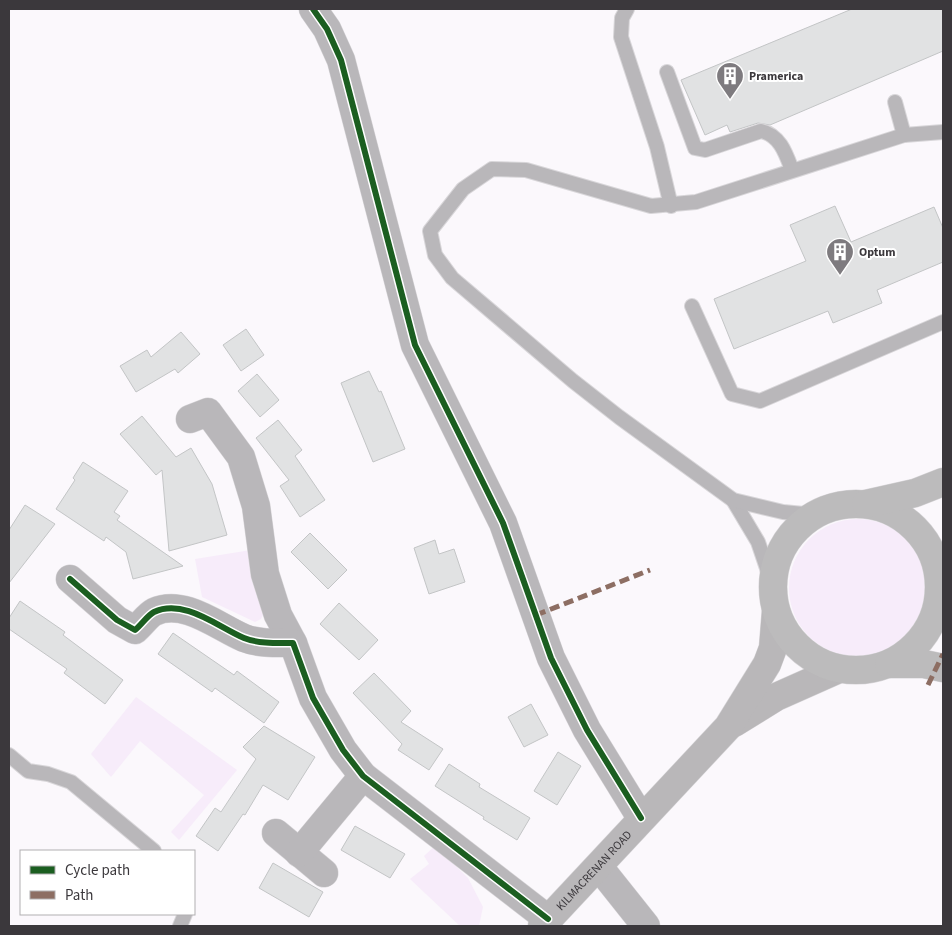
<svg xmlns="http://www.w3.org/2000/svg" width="952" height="935" viewBox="0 0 952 935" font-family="'Source Sans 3',sans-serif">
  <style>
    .green { fill: #f7ecfa }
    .building { fill: #e1e2e3; stroke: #c3c5c6 }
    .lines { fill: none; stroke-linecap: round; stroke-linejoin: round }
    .lane-casing { stroke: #d8d6d9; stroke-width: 16 }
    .street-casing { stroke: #d8d6d9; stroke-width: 29 }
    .secondary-casing { stroke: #d8d6d9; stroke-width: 29 }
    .primary-casing { stroke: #d8d6d9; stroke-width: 29 }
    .lane { stroke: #b9b7ba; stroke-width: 14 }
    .street { stroke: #b9b7ba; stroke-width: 28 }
    .secondary { stroke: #b9b7b9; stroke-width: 28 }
    .primary { stroke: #bcbbbc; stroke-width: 28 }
    .quiet { stroke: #8d6e63; stroke-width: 5; stroke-dasharray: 10 5; stroke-linecap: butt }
    .cycleway-casing { stroke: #fff; stroke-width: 9 }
    .cycleway { stroke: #1b5e20; stroke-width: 6 }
    .labels { text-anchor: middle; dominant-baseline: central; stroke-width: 4; stroke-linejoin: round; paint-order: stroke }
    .poi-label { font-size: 12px; font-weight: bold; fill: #3b383c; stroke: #fff; text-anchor: start }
    .street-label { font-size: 12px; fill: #3b383c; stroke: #fff }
  </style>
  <rect width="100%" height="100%" fill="#fbf8fc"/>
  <g class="green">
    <circle cx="858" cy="588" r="69"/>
    <polygon points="251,550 265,611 261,619 255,622 202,597 195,559"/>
    <polygon points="136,697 237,770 179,840 171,832 204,795 140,741 111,777 91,754"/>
    <polygon points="435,846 468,878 483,907 479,926 460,926 410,879 429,864 424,856"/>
  </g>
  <g class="building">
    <polygon points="852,9 943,9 943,51 770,125 758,123 730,132 727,125 705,135 681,80"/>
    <polygon points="835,206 851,242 934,207 943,228 943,262 877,290 882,303 833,323 828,311 734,349 714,299 806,261 790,225"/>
    <polygon points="246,329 264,355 241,371 223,345"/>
    <polygon points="181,332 200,354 178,373 175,369 136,392 120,366 147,350 151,357"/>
    <polygon points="369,371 379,392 381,391 405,449 373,462 341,383"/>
    <polygon points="257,374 279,400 260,417 238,391"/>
    <polygon points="142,416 176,457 191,448 212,484 227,535 169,551 162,470 156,475 120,434"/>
    <polygon points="278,420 302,450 295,456 325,500 300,517 280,486 289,480 256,438"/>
    <polygon points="83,462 128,491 114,512 120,516 117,520 183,566 133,579 126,552 106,537 104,541 56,509 75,480 73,478"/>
    <polygon points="25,505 55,524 9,583 9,530"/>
    <polygon points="310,533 347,570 328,589 291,552"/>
    <polygon points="435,540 439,554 454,549 465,582 429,594 414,548"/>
    <polygon points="20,601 65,632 63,635 123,680 105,704 64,673 67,669 9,629 9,618"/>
    <polygon points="339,603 378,640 359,660 320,624"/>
    <polygon points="173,633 234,675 237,671 279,702 264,723 215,688 212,692 158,654"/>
    <polygon points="374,673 411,711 401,722 443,749 429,770 398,750 402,744 353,693"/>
    <polygon points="531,704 548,735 524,747 508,717"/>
    <polygon points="264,726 315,757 288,800 263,785 245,815 243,814 218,851 196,836 215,808 221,812 256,759 243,747"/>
    <polygon points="558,752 581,766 557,805 534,791"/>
    <polygon points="449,764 480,784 479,787 530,818 517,840 483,819 484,817 435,786"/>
    <polygon points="355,826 405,854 390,878 341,850"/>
    <polygon points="273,863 323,892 309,917 259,888"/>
  </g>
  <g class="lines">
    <defs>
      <g id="lane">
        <polyline points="627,9 622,18 621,37 657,147 671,206"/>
        <path d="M667 72 695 148 705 150 761 131C780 135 786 154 792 170"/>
        <polyline points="895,102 904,135"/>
        <polyline points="692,306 732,394 760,401 943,322"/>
        <polyline points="733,500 758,542 773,586"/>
        <polyline points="814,515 783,512 733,500 619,417 573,381 452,278 435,255 430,231 463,189 492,169 526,170 651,206 696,202 904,135 943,132"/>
        <polyline points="9,755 28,771 48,774 71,782 154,851"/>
        <polyline points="180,926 185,914"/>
      </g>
      <g id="street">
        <polyline points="313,9 327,29 341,60 415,345 503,523 551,658 587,730 641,818"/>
        <polyline points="190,419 208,412 241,457 256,506 265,574 278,615 293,643"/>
        <path d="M70 579 117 620 135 630C141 625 148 615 154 612 184 598 218 627 244 638 259 644 278 643 293 643L313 698 343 750 363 776 548 919"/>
        <polyline points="276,833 324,873"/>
        <polyline points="299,853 363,776"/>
        <polyline points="599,867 646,926"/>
      </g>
      <g id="secondary">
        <polyline points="734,723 776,697 839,669"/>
        <path id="s1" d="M542 926 728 727 767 664 773 648 776 611"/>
      </g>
      <g id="primary">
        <circle cx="856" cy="587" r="83"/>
        <polyline points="866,504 915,493 943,482"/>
        <polyline points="889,664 924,664 943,668"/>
      </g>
    </defs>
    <use href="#lane" class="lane-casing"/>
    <use href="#street" class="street-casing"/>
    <use href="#secondary" class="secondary-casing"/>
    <use href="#primary" class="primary-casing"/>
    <use href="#lane" class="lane"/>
    <use href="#street" class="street"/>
    <use href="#secondary" class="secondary"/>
    <use href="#primary" class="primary"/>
    <g class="quiet">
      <polyline points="536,615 650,570"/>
      <polyline points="928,685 943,654"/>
    </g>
    <defs>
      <g id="cycleway">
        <polyline points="313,9 327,29 341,60 415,345 503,523 551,658 587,730 641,818"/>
        <path d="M70 579 117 620 135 630C141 625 148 615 154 612 184 598 218 627 244 638 259 644 278 643 293 643L313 698 343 750 363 776 548 919"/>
      </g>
    </defs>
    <use href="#cycleway" class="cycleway-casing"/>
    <use href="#cycleway" class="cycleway"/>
  </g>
  <defs>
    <symbol id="building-pin" viewBox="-11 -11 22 30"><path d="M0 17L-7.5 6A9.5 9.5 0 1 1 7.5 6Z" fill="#7e7b7f" stroke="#fff"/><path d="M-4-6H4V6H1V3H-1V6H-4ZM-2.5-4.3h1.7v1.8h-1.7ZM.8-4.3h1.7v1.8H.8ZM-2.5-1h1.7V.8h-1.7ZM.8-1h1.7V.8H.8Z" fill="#fff"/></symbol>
  </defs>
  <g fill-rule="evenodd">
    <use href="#building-pin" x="714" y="60" width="32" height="43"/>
    <use href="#building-pin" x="824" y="236" width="32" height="43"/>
  </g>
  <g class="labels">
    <g class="poi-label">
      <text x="749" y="76">Pramerica</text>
      <text x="859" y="252">Optum</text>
    </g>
    <g class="street-label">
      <text stroke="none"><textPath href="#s1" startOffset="76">KILMACRENAN ROAD</textPath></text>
    </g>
  </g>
  <rect width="952" height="935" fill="none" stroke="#3b383c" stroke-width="20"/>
  <rect x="20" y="850" width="175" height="65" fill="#ffffff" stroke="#b1afb1"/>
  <rect x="30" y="866" width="25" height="8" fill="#1b5e20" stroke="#b1afb1"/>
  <text x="65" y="875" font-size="15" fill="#3b383c">Cycle path</text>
  <rect x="30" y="891" width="25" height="8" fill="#8d6e63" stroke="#b1afb1"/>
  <text x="65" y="900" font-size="15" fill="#3b383c">Path</text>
</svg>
